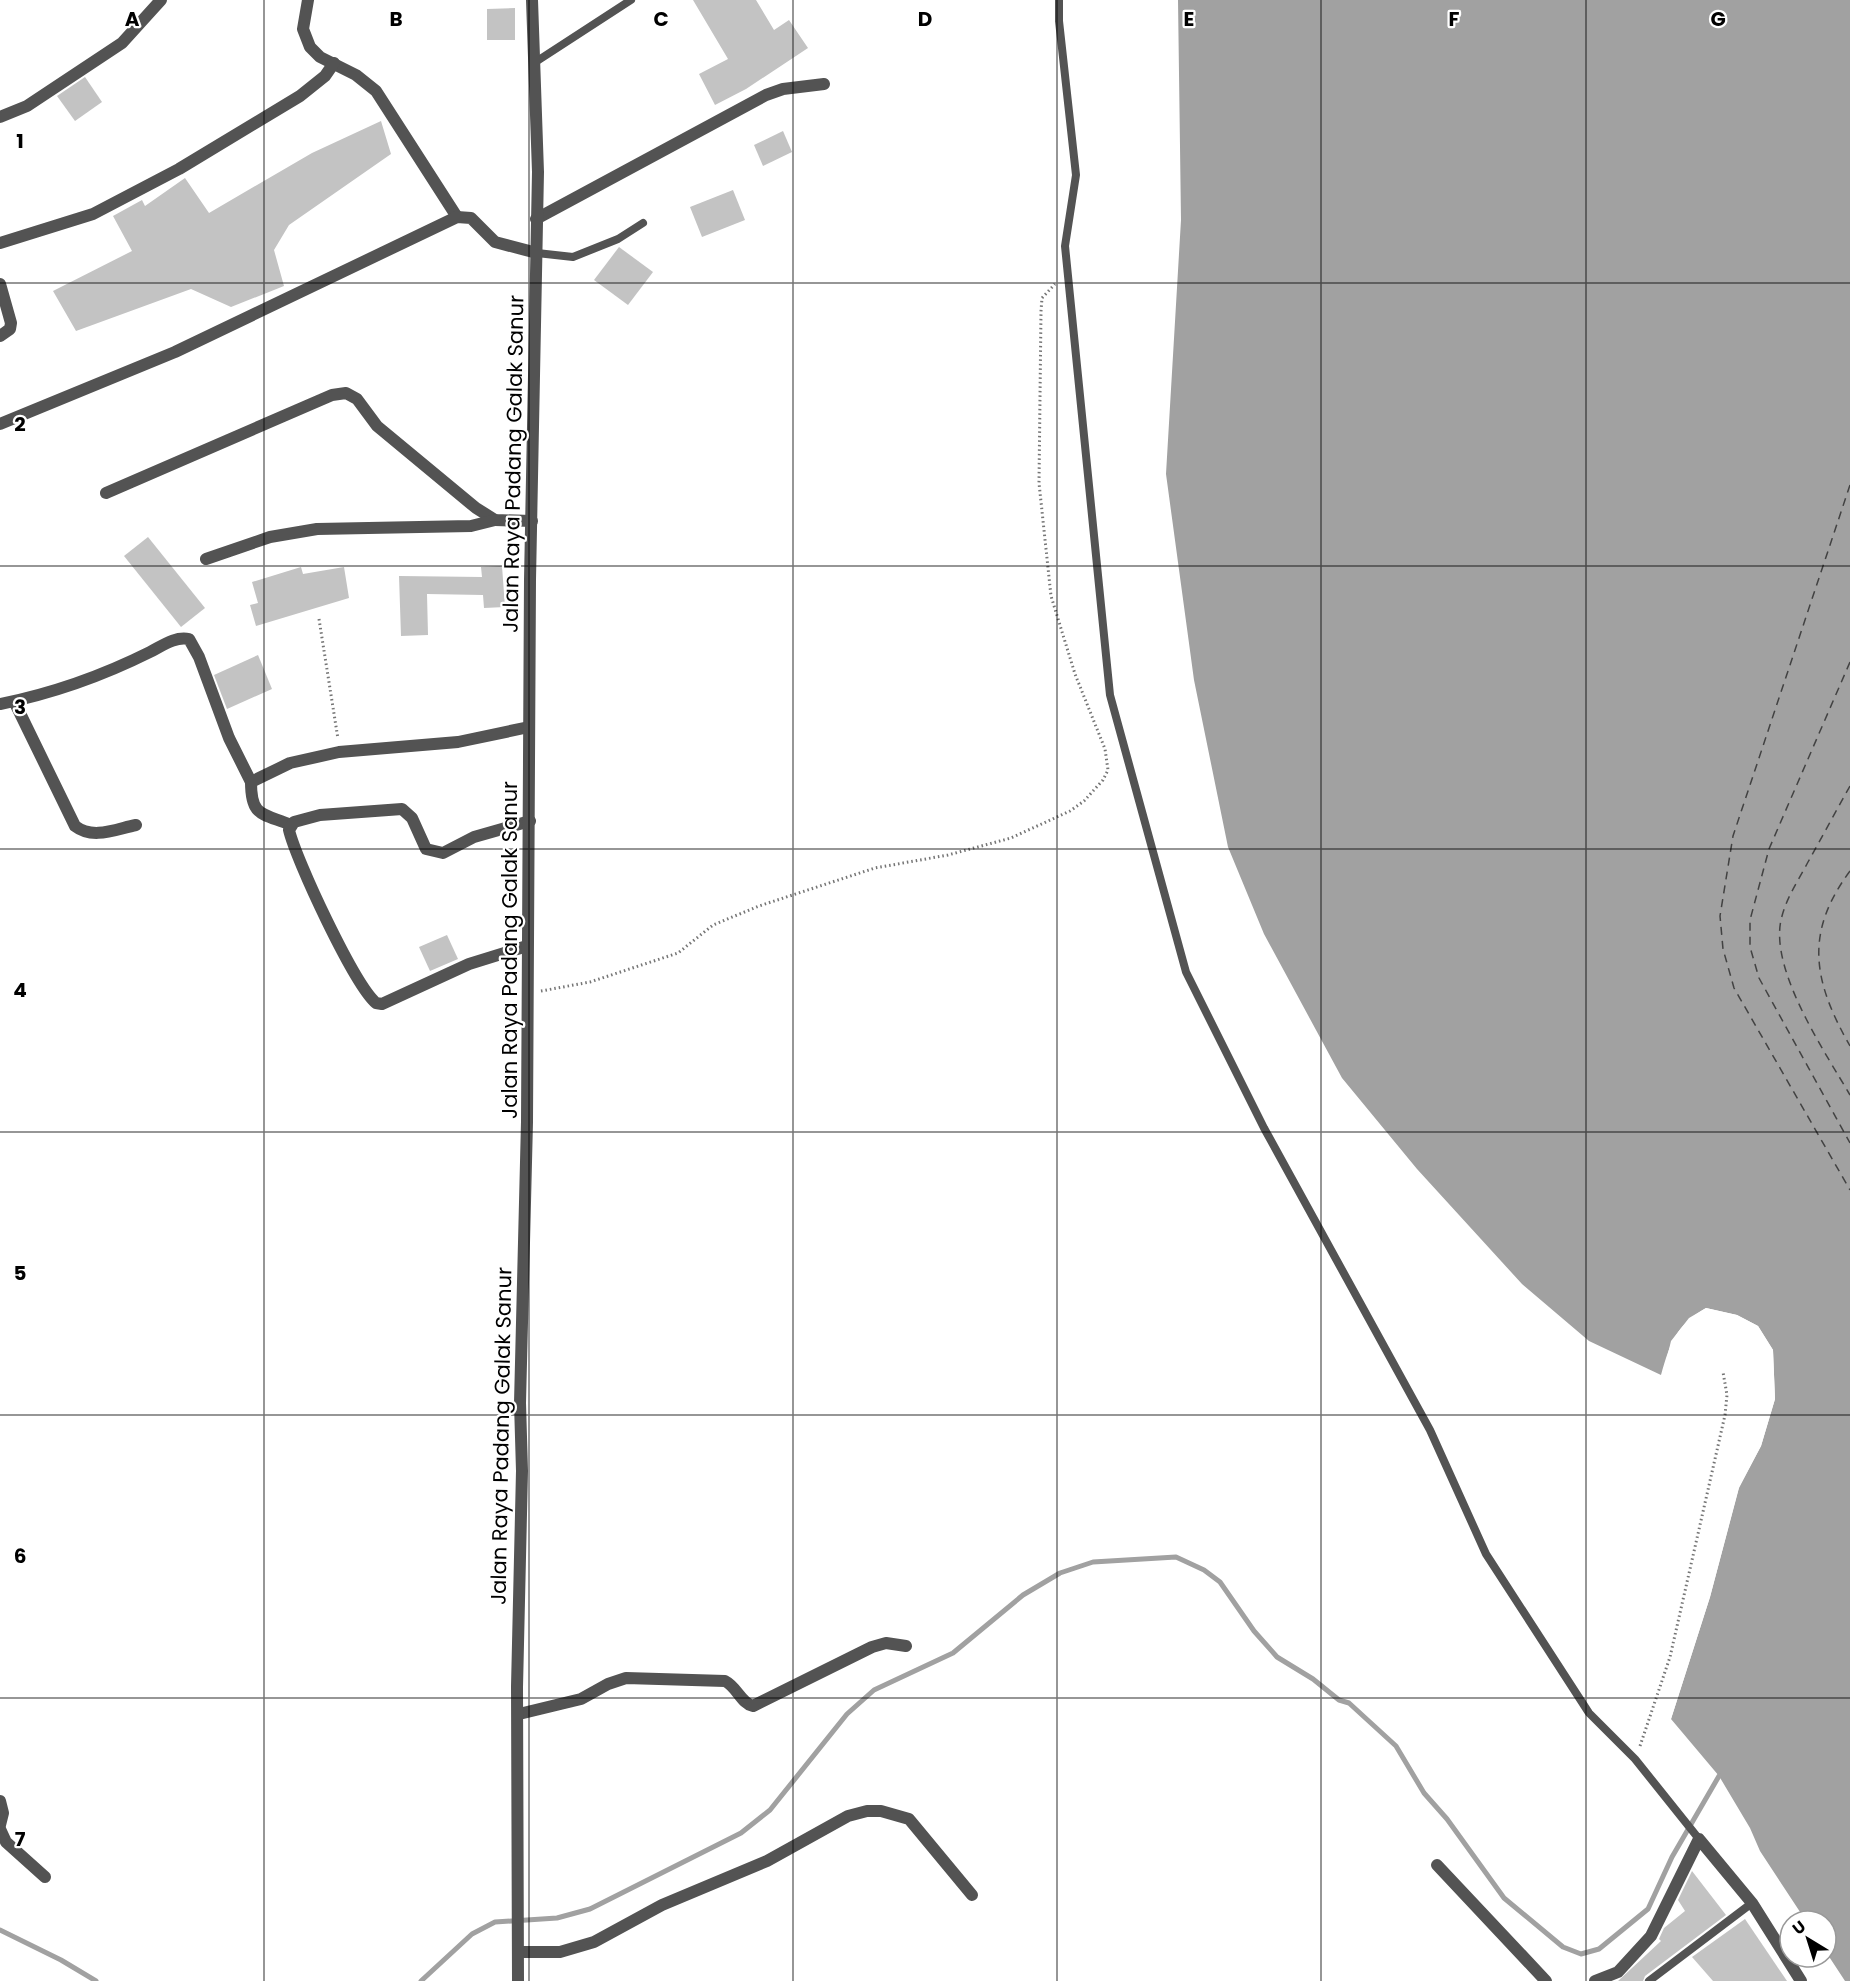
<svg xmlns="http://www.w3.org/2000/svg" width="1850" height="1981" viewBox="0 0 1850 1981" font-family="Poppins,sans-serif">
  <style>
    .water { fill: #a1a1a1 }
    .pier { fill: #fff }
    .lines { fill: none; stroke-linecap: round; stroke-linejoin: round }
    .stream { stroke: #a1a1a1; stroke-width: 5 }
    .ferry { stroke: #424242; stroke-width: 1.5; stroke-dasharray: 8 6; stroke-linecap: butt }
    .building { fill: #c3c3c3 }
    .path { stroke: #757575; stroke-width: 3; stroke-dasharray: 1.5 3; stroke-linecap: butt }
    .service { stroke: #535353; stroke-width: 8 }
    .minor { stroke: #535353; stroke-width: 12 }
    .grid { fill: none; stroke: #000; stroke-width: 1.5; stroke-opacity: 0.55 }
    .labels { text-anchor: middle; dominant-baseline: central; stroke-width: 4.5; stroke-linejoin: round; paint-order: stroke }
    .street-label { font-size: 21px; fill: #000; stroke: #fff }
    .grid-label { font-size: 20px; text-anchor: middle; font-weight: bold; fill: #000; stroke: #fff; stroke-width: 4.5; stroke-linejoin: round; paint-order: stroke }
  </style>
  <rect width="100%" height="100%" fill="#fff"/>
  <path class="water" d="M1178 0H1850V1981H1845L1826 1952V1921H1806L1760 1851 1750 1828 1719 1776 1671 1719 1710 1597 1739 1487 1761 1446 1775 1399 1773 1350 1758 1326 1737 1315 1706 1308C1676 1325 1670 1343 1661 1375L1589 1341 1522 1284 1417 1169 1342 1078 1264 934 1228 847 1194 680 1166 474 1181 220Z"/>
  <polygon class="pier" points="1706,1308 1737,1315 1758,1326 1773,1350 1775,1399 1761,1446 1739,1488 1710,1597 1671,1719 1669,1716 1707,1596 1736,1487 1758,1445 1772,1399 1770,1351 1756,1328 1736,1318 1707,1312 1691,1320 1673,1343 1662,1378 1671,1341 1689,1318"/>
  <g class="lines">
    <g class="stream">
      <polyline points="0,1930 61,1960 96,1981"/>
      <polyline points="421,1981 472,1934 495,1922 557,1918 590,1909 741,1833 770,1810 847,1714 874,1690 953,1653 1023,1595 1060,1573 1093,1562 1176,1557 1204,1570 1220,1582 1254,1631 1277,1657 1313,1679 1339,1700 1349,1703 1396,1746 1424,1793 1447,1819 1504,1898 1563,1947 1581,1954 1599,1949 1648,1909 1672,1857 1719,1776"/>
    </g>
    <g class="ferry">
      <polyline points="1850,485 1733,836 1720,916 1723,949 1734,988 1850,1190"/>
      <polyline points="1850,662 1769,849 1750,920 1750,947 1759,978 1850,1143"/>
      <path d="M1850 786C1836 811 1822 837 1808 862 1798 881 1786 898 1781 920 1770 971 1825 1052 1850 1095"/>
      <path d="M1850 871C1804 933 1813 981 1850 1046"/>
    </g>
  </g>
  <g class="building">
    <polygon points="693,0 756,0 774,30 789,20 808,48 746,89 715,105 699,74 728,59"/>
    <polygon points="515,8 515,40 487,40 487,9"/>
    <polygon points="85,77 102,102 75,121 57,96"/>
    <polygon points="381,121 391,154 289,225 274,250 284,286 231,307 191,289 76,331 53,291 132,251 113,216 142,200 145,206 185,178 209,213 312,153"/>
    <polygon points="783,131 792,152 763,166 754,145"/>
    <polygon points="733,190 745,220 702,237 690,207"/>
    <polygon points="619,247 653,272 628,305 594,280"/>
    <polygon points="148,537 205,608 181,627 124,556"/>
    <polygon points="502,566 505,607 484,608 483,595 427,594 428,635 401,636 399,576 482,577 481,567"/>
    <polygon points="301,567 303,574 344,567 349,598 256,626 250,605 258,603 252,582"/>
    <polygon points="258,655 272,689 227,709 214,675"/>
    <polygon points="447,935 458,959 430,971 419,947"/>
    <polygon points="1692,1871 1726,1915 1645,1976 1643,1981 1618,1981 1661,1941 1659,1939 1664,1928 1685,1911 1678,1900"/>
    <polygon points="1745,1919 1787,1981 1713,1981 1692,1957"/>
  </g>
  <g class="lines">
    <g class="path">
      <polyline points="319,619 338,739"/>
      <polyline points="541,991 590,982 678,953 713,925 759,906 875,868 948,855 1011,838 1070,811 1084,801 1103,780 1108,770 1105,749 1075,674 1051,596 1039,483 1041,311 1042,298 1055,284"/>
      <polyline points="1640,1746 1670,1657 1725,1415 1727,1395 1723,1372"/>
    </g>
    <g class="service">
      <polyline points="1059,0 1059,21 1076,175 1065,246 1110,695 1186,972 1264,1128 1430,1430 1486,1554 1589,1713 1635,1759 1699,1839"/>
      <polyline points="534,63 631,0"/>
      <polyline points="537,253 573,257 618,239 643,223"/>
      <polyline points="1649,1981 1752,1903"/>
    </g>
    <g class="minor">
      <polyline points="308,0 303,29 310,47 320,57 356,75 376,91 457,217"/>
      <polyline points="0,117 27,106 122,43 161,0"/>
      <polyline points="536,219 766,95 783,89 824,84"/>
      <polyline points="0,243 93,214 179,169 300,96 325,76 334,63"/>
      <polyline points="0,284 11,323 10,329 0,336"/>
      <polyline points="0,424 175,352 457,217 471,218 495,242 537,253"/>
      <polyline points="106,493 332,395 346,393 357,399 377,426 476,508 495,520 532,521"/>
      <polyline points="206,559 270,537 317,529 471,526 495,520"/>
      <path d="M15 703 75 826C93 840 116 829 136 825"/>
      <path d="M0 704C50 694 104 675 150 652 162 646 175 636 189 639L199 657 229 738 251 782"/>
      <path d="M291 825C262 813 251 817 251 782L290 763 339 752 458 742 529 727"/>
      <path d="M527 946 469 964 382 1004 376 1003C354 984 296 860 289 830L294 822 320 815 402 809 412 818 426 849 443 853 474 837 530 821"/>
      <path d="M519 1714 581 1699 608 1684 626 1678 725 1681C737 1687 741 1703 753 1706L872 1647 886 1643 906 1646"/>
      <polyline points="0,1801 3,1813 0,1825"/>
      <polyline points="0,1829 6,1842 45,1877"/>
      <polyline points="1437,1865 1546,1981"/>
      <polyline points="519,1952 560,1952 594,1942 662,1905 767,1861 848,1816 867,1811 881,1811 909,1819 972,1895"/>
      <polyline points="518,1981 517,1687 522,1471 520,1403 527,1122 530,580 538,172 532,0"/>
      <polyline points="1595,1981 1618,1972 1651,1936 1699,1839 1752,1903 1801,1981"/>
    </g>
  </g>
  <path class="grid" d="M264 0V1981M529 0V1981M793 0V1981M1057 0V1981M1321 0V1981M1586 0V1981M0 283H1850M0 566H1850M0 849H1850M0 1132H1850M0 1415H1850M0 1698H1850"/>
  <g class="labels">
    <g class="street-label">
      <text transform="translate(513 464) rotate(-89)">Jalan Raya Padang Galak Sanur</text>
      <text transform="translate(509 950) rotate(-90)">Jalan Raya Padang Galak Sanur</text>
      <text transform="translate(501 1436) rotate(-89)">Jalan Raya Padang Galak Sanur</text>
    </g>
  </g>
  <g class="grid-label">
    <text x="132" y="26">A</text>
    <text x="396" y="26">B</text>
    <text x="661" y="26">C</text>
    <text x="925" y="26">D</text>
    <text x="1189" y="26">E</text>
    <text x="1454" y="26">F</text>
    <text x="1718" y="26">G</text>
    <text x="20" y="148">1</text>
    <text x="20" y="431">2</text>
    <text x="20" y="714">3</text>
    <text x="20" y="997">4</text>
    <text x="20" y="1280">5</text>
    <text x="20" y="1563">6</text>
    <text x="20" y="1846">7</text>
  </g>
  <g transform="translate(1808 1939) rotate(322)"><circle r="28" fill="#ffffff" stroke="#999999" stroke-width="1.5"/>
  <path d="M0-4.5L10 22L0 15L-10 22Z" fill="#000000"/>
  <text y="-9" font-size="16" font-weight="bold" text-anchor="middle" fill="#000000">U</text>
  </g>
</svg>
